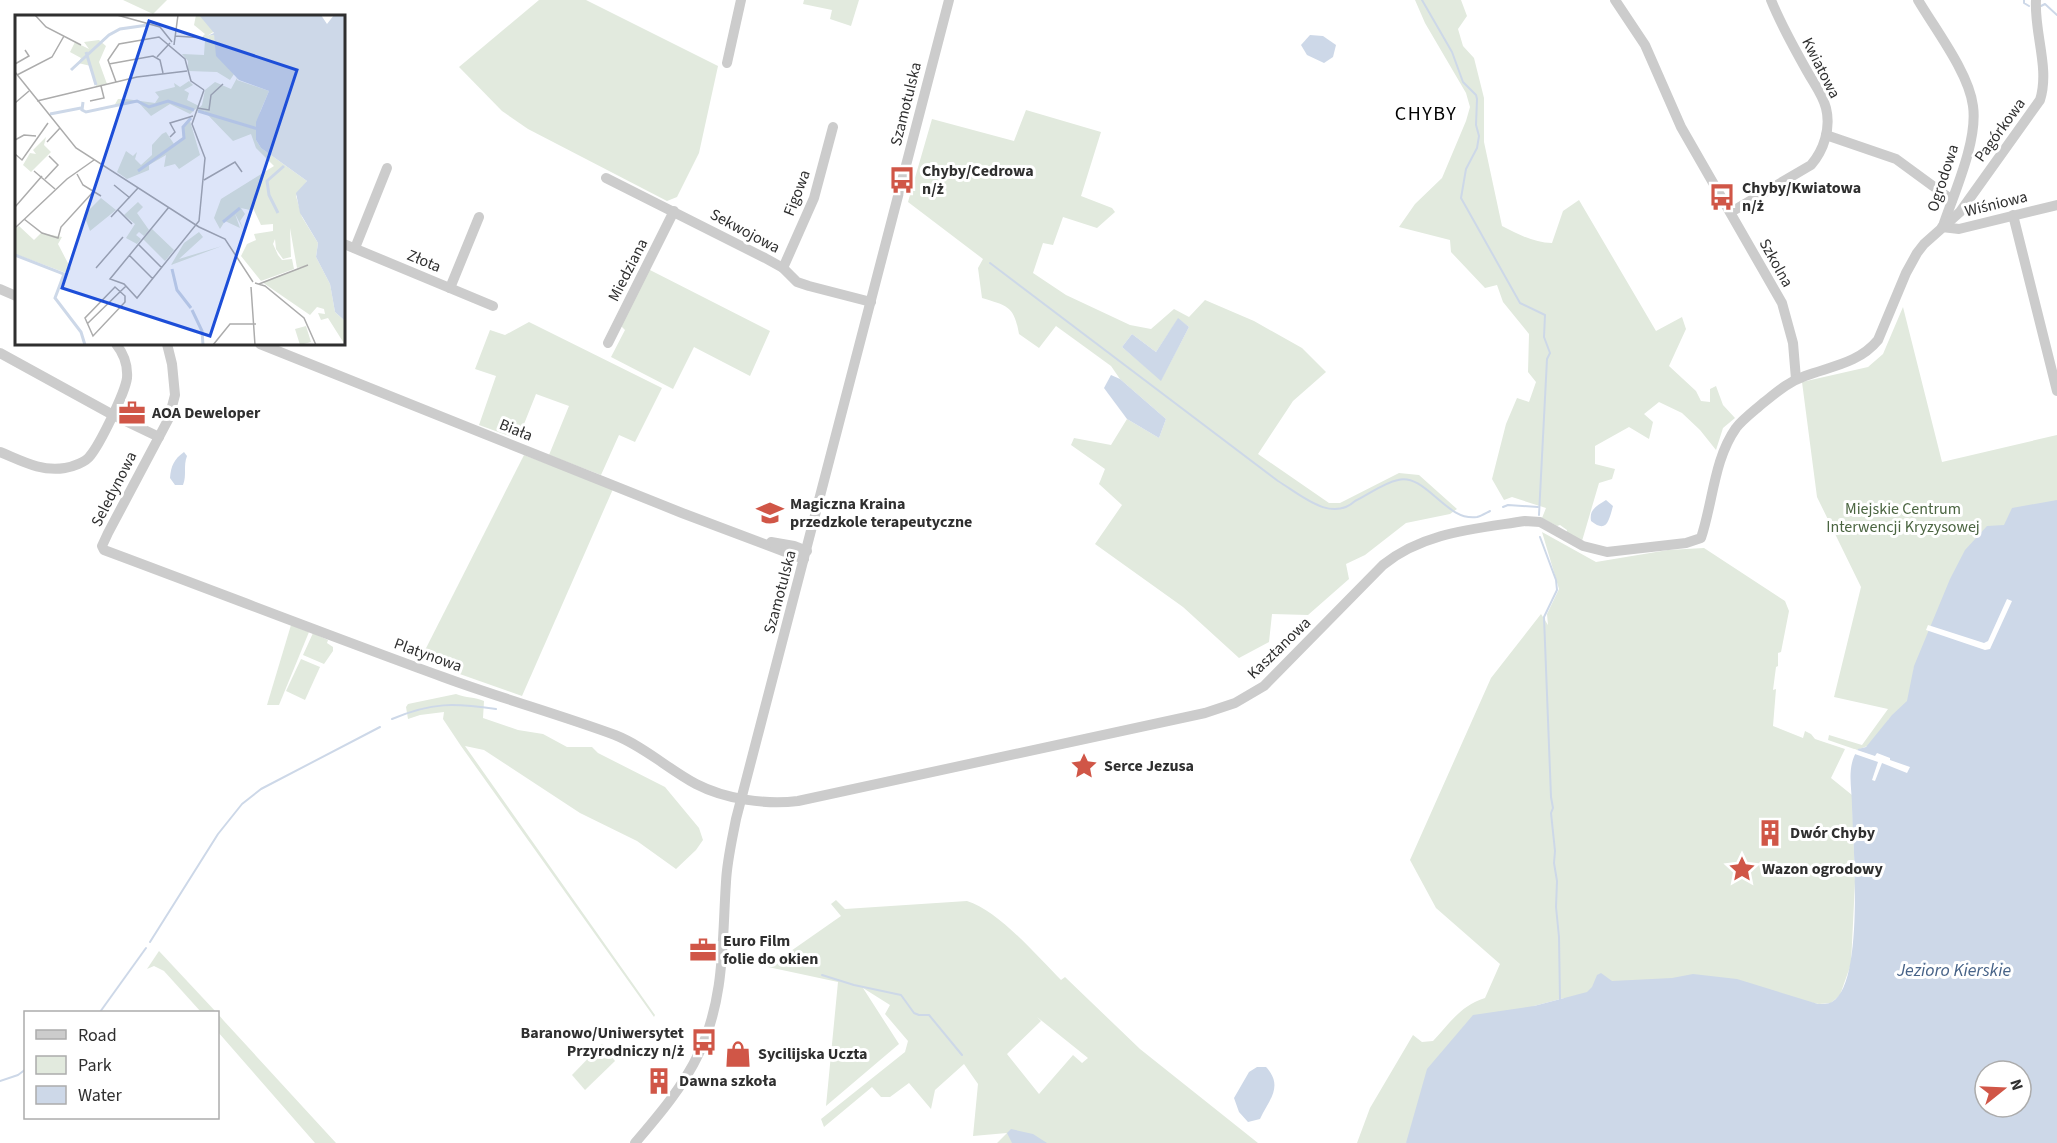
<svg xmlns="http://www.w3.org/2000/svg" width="2057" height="1143" viewBox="0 0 2057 1143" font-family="'Source Sans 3',sans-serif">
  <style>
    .green { fill: #e2eade; fill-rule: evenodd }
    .water { fill: #cdd8e8; fill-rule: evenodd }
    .pier { fill: #fff }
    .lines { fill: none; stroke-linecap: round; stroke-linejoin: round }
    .stream { stroke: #cdd8e8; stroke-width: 2 }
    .minor { stroke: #ccc; stroke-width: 10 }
    .labels { text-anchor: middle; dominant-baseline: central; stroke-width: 6; stroke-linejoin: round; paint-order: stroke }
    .street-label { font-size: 16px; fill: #2f2f2f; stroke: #fff }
    .poi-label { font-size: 16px; font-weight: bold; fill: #2f2f2f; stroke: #fff; text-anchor: start }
    .park-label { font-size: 16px; fill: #4b6541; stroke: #fff }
    .water-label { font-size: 18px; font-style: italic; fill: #466287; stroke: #fff }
    .quarter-label { font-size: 20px; letter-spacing: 1.5px; fill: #000; stroke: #fff }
    .inset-river { fill: none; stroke: #cdd8e8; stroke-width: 3 }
    .inset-road { fill: none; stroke: #acacac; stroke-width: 1.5 }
    .view { fill: #1d4ed8; fill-opacity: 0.15; stroke: #1d4ed8; stroke-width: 3 }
    .inset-edge { fill: none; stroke: #2f2f2f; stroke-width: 3 }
  </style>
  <rect width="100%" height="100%" fill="#fff"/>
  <g class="green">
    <polygon points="123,0 167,0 153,14"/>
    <polygon points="539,0 586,0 718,66 699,153 677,197 667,201 528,129 502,111 459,67"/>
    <polygon points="804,0 859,0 851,26 830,19 832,10 803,4"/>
    <path d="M1415 0H1461L1467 16 1458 29 1463 46 1474 58 1484 98V142L1502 226C1518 234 1534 243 1552 243L1563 211 1579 200 1656 331 1682 317 1686 329 1669 366 1696 391 1701 401 1710 402V389L1716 386 1723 405 1735 418 1723 428 1716 450 1700 430 1682 413 1659 402 1644 414 1653 422 1649 439 1629 427 1595 446V464L1615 469 1612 479 1599 483 1582 541 1567 533V530L1560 525 1557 526 1542 518 1546 508 1512 497 1504 500 1492 479 1506 424 1517 398 1529 402 1536 382 1528 372 1529 334 1503 302 1497 285 1485 288 1451 252 1450 240 1399 227 1415 204 1442 178 1466 121 1470 107 1466 93 1425 23Z"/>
    <path d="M1026 110 1101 132 1081 196 1112 208 1115 212 1097 228 1063 217 1053 245 1043 243 1033 273 1066 295 1130 325 1151 329 1174 309 1189 317 1205 300 1254 321 1302 348 1326 372 1293 401 1258 454 1329 503H1340L1399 473 1419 475 1457 509 1450 514 1406 523 1365 555 1346 564 1349 579 1308 615 1272 614 1269 642 1239 658 1183 607 1095 544 1122 505 1099 484 1105 469 1071 445 1074 438 1111 445 1127 419 1159 438 1166 419 1120 379 1111 366 1056 326 1039 348 1019 334C1014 306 1008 306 982 298L978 268 983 259 908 202 932 119 1014 141ZM1178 319 1189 327 1161 380 1122 347 1132 334 1156 352Z"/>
    <polygon points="648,269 770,331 750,376 694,347 673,389 611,357 625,330 621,326"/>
    <polygon points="1903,307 1942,462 2057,435 2057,525 1921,666 1914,667 1911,701 1888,720 1904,732 1857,750 1828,740 1829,735 1862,745 1888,709 1834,697 1861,587 1817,497 1802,382 1868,367 1883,354"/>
    <polygon points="529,322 662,388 635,442 619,435 601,475 549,455 569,406 536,394 518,439 479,425 496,376 475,369 490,330 505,335"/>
    <polygon points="524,455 613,489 522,696 420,660"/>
    <path d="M1542 532 1596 562 1668 550 1704 548 1785 601 1789 611 1781 652 1778 653V666L1776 667 1773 690 1776 689 1773 726 1803 738 1805 731 1811 734 1815 739 1845 749 1831 778 1852 795 1855 882 1851 964 1840 995 1831 1003 1819 1004 1675 978 1564 1000V998L1534 1006 1406 1143H1357L1370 1108 1413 1035 1422 1042 1433 1041C1450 1023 1460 1006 1485 998L1500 964 1436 908 1410 860 1491 678 1541 614 1548 625 1547 614 1559 589Z"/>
    <polygon points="291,625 309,632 279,705 267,705"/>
    <polygon points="313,633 328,640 327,643 333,647 333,651 324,664 303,655"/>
    <polygon points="301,659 320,667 305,700 286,691"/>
    <path d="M456 694C466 698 475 697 484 701L483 718 518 730 543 734 567 747H592L598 753 665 787 699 828 703 840 696 850 676 869 637 841 580 813 484 750 465 746 655 1015 654 1017 461 746 443 719 444 712 420 715 408 719 406 707 408 704Z"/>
    <path d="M836 900 845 909 967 901C998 910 1038 957 1061 980L1065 977 1140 1049 1258 1143H997L1007 1133 973 1136 978 1084 964 1064 935 1090 931 1109 909 1083 890 1097H881L872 1087 824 1127 821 1119 905 1052 908 1041 885 1014 890 1005 863 988 899 1044 826 1106 838 982 768 967 841 916 831 904ZM1037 1017 1088 1058 1082 1063 1073 1055 1039 1094 1007 1054 1041 1021Z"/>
    <polygon points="159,951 216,1012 201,1012 164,971 154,966 147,969"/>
    <polygon points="218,1014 224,1021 336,1143 315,1143 218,1032"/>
    <polygon points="602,1044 615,1061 585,1090 572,1075"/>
  </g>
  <g class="water">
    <polygon points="1310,35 1323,36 1336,45 1333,57 1324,63 1307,55 1301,45"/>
    <polygon points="1178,318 1189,327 1161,381 1122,347 1132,334 1156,352"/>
    <polygon points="1111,375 1120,379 1166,419 1159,438 1127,419 1104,388"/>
    <path d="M184 452 187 456C183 466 187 475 183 485H175L170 478C171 466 174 459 184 452Z"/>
    <path d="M1606 500 1613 506C1609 520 1607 534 1591 521 1589 509 1597 506 1606 500Z"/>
    <path d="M2057 500V1143H1406L1427 1069 1473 1015 1534 1006 1587 992 1592 987 1597 975 1601 973 1612 981 1672 978 1693 974 1737 979 1818 1004C1823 1004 1828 1004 1832 1002 1865 984 1853 843 1852 807 1852 787 1846 767 1858 749L1866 747 1892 715 1907 701 1914 666 1950 579 1965 550 1987 526 2004 525 2012 508ZM1985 1071H2021V1107H1985Z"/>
    <path d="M1257 1067H1266C1284 1086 1269 1100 1260 1119L1248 1122 1239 1112 1234 1098 1249 1072Z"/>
    <polygon points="1011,1129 1033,1134 1047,1143 1012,1143 1007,1133"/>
  </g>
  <g class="pier">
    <polygon points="2007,599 2012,601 1990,649 1985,650 1926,630 1928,625 1984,643 1988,641"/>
    <polygon points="1854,749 1875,756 1877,753 1890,758 1890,760 1910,767 1907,773 1882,763 1875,781 1872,780 1878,762 1852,753"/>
  </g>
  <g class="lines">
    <g class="stream">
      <polyline points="1422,0 1452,52 1463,82 1476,95 1477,99 1476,125 1479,136 1477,148 1466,169 1461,198 1520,303 1545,315 1544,337 1550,353 1547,359 1539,515"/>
      <polyline points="2024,0 2024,3 2029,6"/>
      <polyline points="2041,6 2045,4 2057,15"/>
      <path d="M990 263 1278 481C1301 495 1331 523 1355 501 1368 495 1383 483 1398 480 1426 473 1446 522 1477 517 1481 516 1486 513 1490 511"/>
      <polyline points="1503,507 1508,505 1538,507"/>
      <polyline points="1540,537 1556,580 1557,590 1544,617 1551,797 1553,808 1551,813 1555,851 1554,863 1557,881 1556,907 1559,937 1560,1000"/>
      <path d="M392 719C432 702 454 703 496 709"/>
      <polyline points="150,942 218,834 242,804 261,789 380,727"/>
      <polyline points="822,975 854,985 901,995 914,1013 919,1015 929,1015 962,1055"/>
      <polyline points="100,1012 146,948"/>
      <polyline points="0,1081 18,1075 26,1069"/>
    </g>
    <g class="minor">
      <polyline points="1615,0 1645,45 1681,127 1782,303 1793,343 1796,379"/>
      <path d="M1918 0C1935 29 1969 73 1973 106 1978 141 1954 193 1943 226"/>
      <polyline points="727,63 741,0"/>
      <polyline points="1826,135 1896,159 1952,200"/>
      <polyline points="606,178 765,258 783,268 797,282 809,286 871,302"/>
      <path d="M1731 212 1811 165C1824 150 1831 128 1826 108 1823 95 1813 82 1807 71 1794 48 1781 25 1771 0"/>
      <polyline points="2013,215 2057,391"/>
      <polyline points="1942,227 1959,229 2057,205"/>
      <polyline points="344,244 493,306"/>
      <polyline points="355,248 387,168"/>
      <polyline points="783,268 814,198 833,127"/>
      <polyline points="450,288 479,217"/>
      <polyline points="0,289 16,296"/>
      <polyline points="608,343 674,211"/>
      <path d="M167 344 172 364 175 395 169 418 108 533 102 546 104 550C217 592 330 636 443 677 500 698 558 714 615 735 645 747 668 769 696 784 725 799 765 805 798 801L1205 713 1235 703 1264 686 1383 565C1424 532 1475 529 1525 521L1540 522 1583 546 1607 552 1686 543 1701 538C1713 502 1714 459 1736 428 1743 419 1754 411 1763 403 1777 392 1788 382 1805 376 1832 366 1859 363 1878 340L1906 273 1917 253 1924 244 1960 212 2040 100C2050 68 2034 33 2036 0"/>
      <polyline points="260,344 682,513 804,559"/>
      <polyline points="0,353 113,415 159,437"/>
      <path d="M0 452C22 461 41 472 65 468 72 467 86 462 90 456 100 444 125 393 127 378 128 365 124 354 116 344"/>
      <polyline points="771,542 794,546 807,551"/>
      <path d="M635 1143C659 1115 683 1087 699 1053 725 998 722 942 726 882 727 861 732 840 736 819L949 0"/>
    </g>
  </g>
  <defs>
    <symbol id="bus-bare" viewBox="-9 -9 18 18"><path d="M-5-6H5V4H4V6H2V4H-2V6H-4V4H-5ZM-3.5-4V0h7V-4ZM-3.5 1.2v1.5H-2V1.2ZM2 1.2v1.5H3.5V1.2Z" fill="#d05647" stroke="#fff" stroke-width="2.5" paint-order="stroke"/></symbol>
    <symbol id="office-bare" viewBox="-9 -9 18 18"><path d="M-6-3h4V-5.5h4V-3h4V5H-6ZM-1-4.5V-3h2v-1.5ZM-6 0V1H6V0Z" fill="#d05647" stroke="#fff" stroke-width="2.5" paint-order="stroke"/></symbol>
    <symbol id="school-bare" viewBox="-9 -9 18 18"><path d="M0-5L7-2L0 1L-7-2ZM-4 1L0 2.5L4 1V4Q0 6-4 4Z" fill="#d05647" stroke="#fff" stroke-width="2.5" paint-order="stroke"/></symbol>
    <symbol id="sight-bare" viewBox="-9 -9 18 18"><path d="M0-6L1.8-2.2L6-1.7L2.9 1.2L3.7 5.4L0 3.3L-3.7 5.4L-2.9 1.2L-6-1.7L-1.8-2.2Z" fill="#d05647" stroke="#fff" stroke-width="2.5" paint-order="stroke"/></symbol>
    <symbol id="building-bare" viewBox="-9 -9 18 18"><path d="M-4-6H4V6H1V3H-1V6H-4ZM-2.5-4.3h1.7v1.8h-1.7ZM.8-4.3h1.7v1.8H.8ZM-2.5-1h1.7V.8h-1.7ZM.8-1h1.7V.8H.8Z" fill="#d05647" stroke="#fff" stroke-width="2.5" paint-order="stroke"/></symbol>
    <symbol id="shop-bare" viewBox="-9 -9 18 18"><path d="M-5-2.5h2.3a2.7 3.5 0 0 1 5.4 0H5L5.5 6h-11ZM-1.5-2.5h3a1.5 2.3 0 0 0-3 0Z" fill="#d05647" stroke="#fff" stroke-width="2.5" paint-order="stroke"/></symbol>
  </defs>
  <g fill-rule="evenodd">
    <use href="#bus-bare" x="883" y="161" width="38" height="38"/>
    <use href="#bus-bare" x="1703" y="178" width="38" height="38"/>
    <use href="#office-bare" x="113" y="394" width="38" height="38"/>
    <use href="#school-bare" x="751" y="494" width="38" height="38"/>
    <use href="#sight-bare" x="1065" y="747" width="38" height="38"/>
    <use href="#building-bare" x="1751" y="814" width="38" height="38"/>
    <use href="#sight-bare" x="1723" y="850" width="38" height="38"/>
    <use href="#office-bare" x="684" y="931" width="38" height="38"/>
    <use href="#bus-bare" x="685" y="1023" width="38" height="38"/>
    <use href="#shop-bare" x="719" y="1035" width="38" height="38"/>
    <use href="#building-bare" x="640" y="1062" width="38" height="38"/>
  </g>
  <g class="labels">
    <g class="street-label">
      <text transform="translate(1821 68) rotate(63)">Kwiatowa</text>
      <text transform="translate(906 104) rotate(-76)">Szamotulska</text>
      <text transform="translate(2000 130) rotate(-54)">Pagórkowa</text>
      <text transform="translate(1943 178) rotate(-72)">Ogrodowa</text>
      <text transform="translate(797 193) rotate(-69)">Figowa</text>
      <text transform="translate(1996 204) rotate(-14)">Wiśniowa</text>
      <text transform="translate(745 231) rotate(28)">Sekwojowa</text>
      <text transform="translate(424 261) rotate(22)">Złota</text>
      <text transform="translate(1776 263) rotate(61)">Szkolna</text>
      <text transform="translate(628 270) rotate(-63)">Miedziana</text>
      <text transform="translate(516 430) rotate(22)">Biała</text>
      <text transform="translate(114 489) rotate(-63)">Seledynowa</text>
      <text transform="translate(780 592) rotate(-75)">Szamotulska</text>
      <text transform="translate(1279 648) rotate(-44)">Kasztanowa</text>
      <text transform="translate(428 655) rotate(20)">Platynowa</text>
    </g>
    <g class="poi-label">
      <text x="922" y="171">Chyby/Cedrowa<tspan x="922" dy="18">n/ż</tspan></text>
      <text x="1742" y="188">Chyby/Kwiatowa<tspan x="1742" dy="18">n/ż</tspan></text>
      <text x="152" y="413">AOA Deweloper</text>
      <text x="790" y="504">Magiczna Kraina<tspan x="790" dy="18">przedzkole terapeutyczne</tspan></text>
      <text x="1104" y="766">Serce Jezusa</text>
      <text x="1790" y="833">Dwór Chyby</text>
      <text x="1762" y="869">Wazon ogrodowy</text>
      <text x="723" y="941">Euro Film<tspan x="723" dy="18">folie do okien</tspan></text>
      <text x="684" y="1033" text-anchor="end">Baranowo/Uniwersytet<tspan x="684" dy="18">Przyrodniczy n/ż</tspan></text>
      <text x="758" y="1054">Sycilijska Uczta</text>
      <text x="679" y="1081">Dawna szkoła</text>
    </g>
    <g class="park-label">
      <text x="1903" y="509">Miejskie Centrum<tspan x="1903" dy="18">Interwencji Kryzysowej</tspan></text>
    </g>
    <g class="water-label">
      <text x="1954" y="970">Jezioro Kierskie</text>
    </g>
    <g class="quarter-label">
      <text x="1426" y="114">CHYBY</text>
    </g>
  </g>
  <g transform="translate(15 15)">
    <rect width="330" height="330" fill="#fff"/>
    <path d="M181 0H188L197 11 200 16 192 21 199 20 202 32 209 39 208 44 214 47 215 53H222L224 60 222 65 254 76 245 97 241 125 246 133 292 166 281 181 287 202 303 228 301 242 315 269 320 297 330 306V330L313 303 306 305 303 298 310 299 309 294 302 292 295 300 247 267 293 250 282 253 275 213 276 242 268 244 261 234 260 224 258 229 263 240 267 245 277 244 279 254 246 266 226 241 232 229 241 225 239 219 258 216V209L246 210 237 191 235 195 226 193 230 199 225 206 228 214 220 199 225 213 210 206 205 214 199 203 206 184 259 151 241 133 236 119 218 126 189 96H181L187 90 190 75 200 67 216 74 222 63 219 59 215 65 202 57 173 56V46L167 39 189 40 190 25 187 22 190 19 179 10ZM84 25 91 31 84 47 92 69 81 71 76 51 63 48 66 43 55 37 60 27 74 34 69 27ZM174 66 178 70 169 75 174 78 172 85 184 91 175 99 155 89 136 101 123 87 99 91 103 84H111L140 88 144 82 140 77 160 72 159 68 165 72ZM175 106 185 140 164 154 160 149 149 152 151 140 134 150V155L112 164 102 157 111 136 118 141 122 137 120 144 126 150 137 140V130L147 119 151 117 159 129 168 122 167 112ZM31 122 29 130 36 137 16 157 8 150 15 138 21 139 18 135ZM86 183 101 195 75 216 69 200ZM123 187 128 192 122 198 134 215 129 221 124 217 121 220 126 224 122 229 111 223 120 209 109 200ZM4 211 19 225 26 218 47 222 43 229 56 254 51 258 0 239V214ZM137 214 159 235 150 246 128 224ZM184 217 188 222 164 244 207 231 156 250 169 228ZM291 311 296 327 285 330 280 314Z" fill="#e2eade"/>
    <path d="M184 0H306L312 9 319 0 330 1V306L320 297 315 269 301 242 303 228 285 198 281 178 292 166 246 133 241 125V107L254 76 224 65 201 41 199 20 192 21 199 18Z" fill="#cdd8e8"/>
    <path class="inset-river" d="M71 37 81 70M56 55 94 20 105 14 133 10M68 87 67 95 71 97 122 86 134 92 153 86 179 95M183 96 243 114M35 99 66 93M123 156 169 123 168 112 176 103M263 198 254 180 252 166 269 151M208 207 225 193M0 240 49 259 40 283 66 317 70 330M157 254 162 275 176 293M177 295 187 316 188 330"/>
    <path class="inset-road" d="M20 0 31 12 66 30M102 0 145 12 157 27M160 21 189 23M159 30 163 0M142 42 155 28M0 49 14 41 10 35M94 49 138 41 145 45 148 58M0 57 61 133 184 212 210 224 238 267M2 60 37 42 49 21M101 67 93 45 104 29 144 22 170 44 176 66 189 75M22 86 122 62 172 56M75 86 89 83 86 71M0 88 14 76M182 93 194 95 196 80 208 69M155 122 160 117 155 108 178 101M0 125 9 120 21 121M32 127 45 113M0 139 7 145 33 108M19 156 40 174M62 159 68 170 86 181M30 164 43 150 34 141M189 165 220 147 227 157M99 170 115 183M0 192 27 161M154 192 95 264 109 269 122 283 184 206 190 143 177 109 189 75M103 195 117 209M96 202 123 173M9 204 27 218 43 223 46 212 78 177M0 213 52 164 79 145M123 229 147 253M114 240 138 264M81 253 108 222M240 268 250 271 289 303 301 330M244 269 293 250M100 272 110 281V287L78 321 70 303ZM236 272 240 330M72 309 111 271M198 330 215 309H241"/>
    <path class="view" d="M134 6 282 55 195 321 47 273Z"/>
    <rect width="330" height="330" class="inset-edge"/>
  </g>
  <rect x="24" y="1011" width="195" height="108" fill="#ffffff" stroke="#acacac" stroke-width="1.5"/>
  <rect x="36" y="1030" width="30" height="9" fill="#cccccc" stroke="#acacac" stroke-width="1.5"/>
  <text x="78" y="1041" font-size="18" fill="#2f2f2f">Road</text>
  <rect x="36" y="1056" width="30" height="18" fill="#e2eade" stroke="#acacac" stroke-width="1.5"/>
  <text x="78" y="1071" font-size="18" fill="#2f2f2f">Park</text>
  <rect x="36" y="1086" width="30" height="18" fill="#cdd8e8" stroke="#acacac" stroke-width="1.5"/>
  <text x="78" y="1101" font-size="18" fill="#2f2f2f">Water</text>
  <g transform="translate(2003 1089) rotate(72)"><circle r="28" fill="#ffffff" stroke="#acacac" stroke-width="1.5"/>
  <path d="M0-4.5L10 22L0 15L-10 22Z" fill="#d05647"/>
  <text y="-9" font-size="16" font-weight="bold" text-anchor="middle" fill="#2f2f2f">N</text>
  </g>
</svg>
